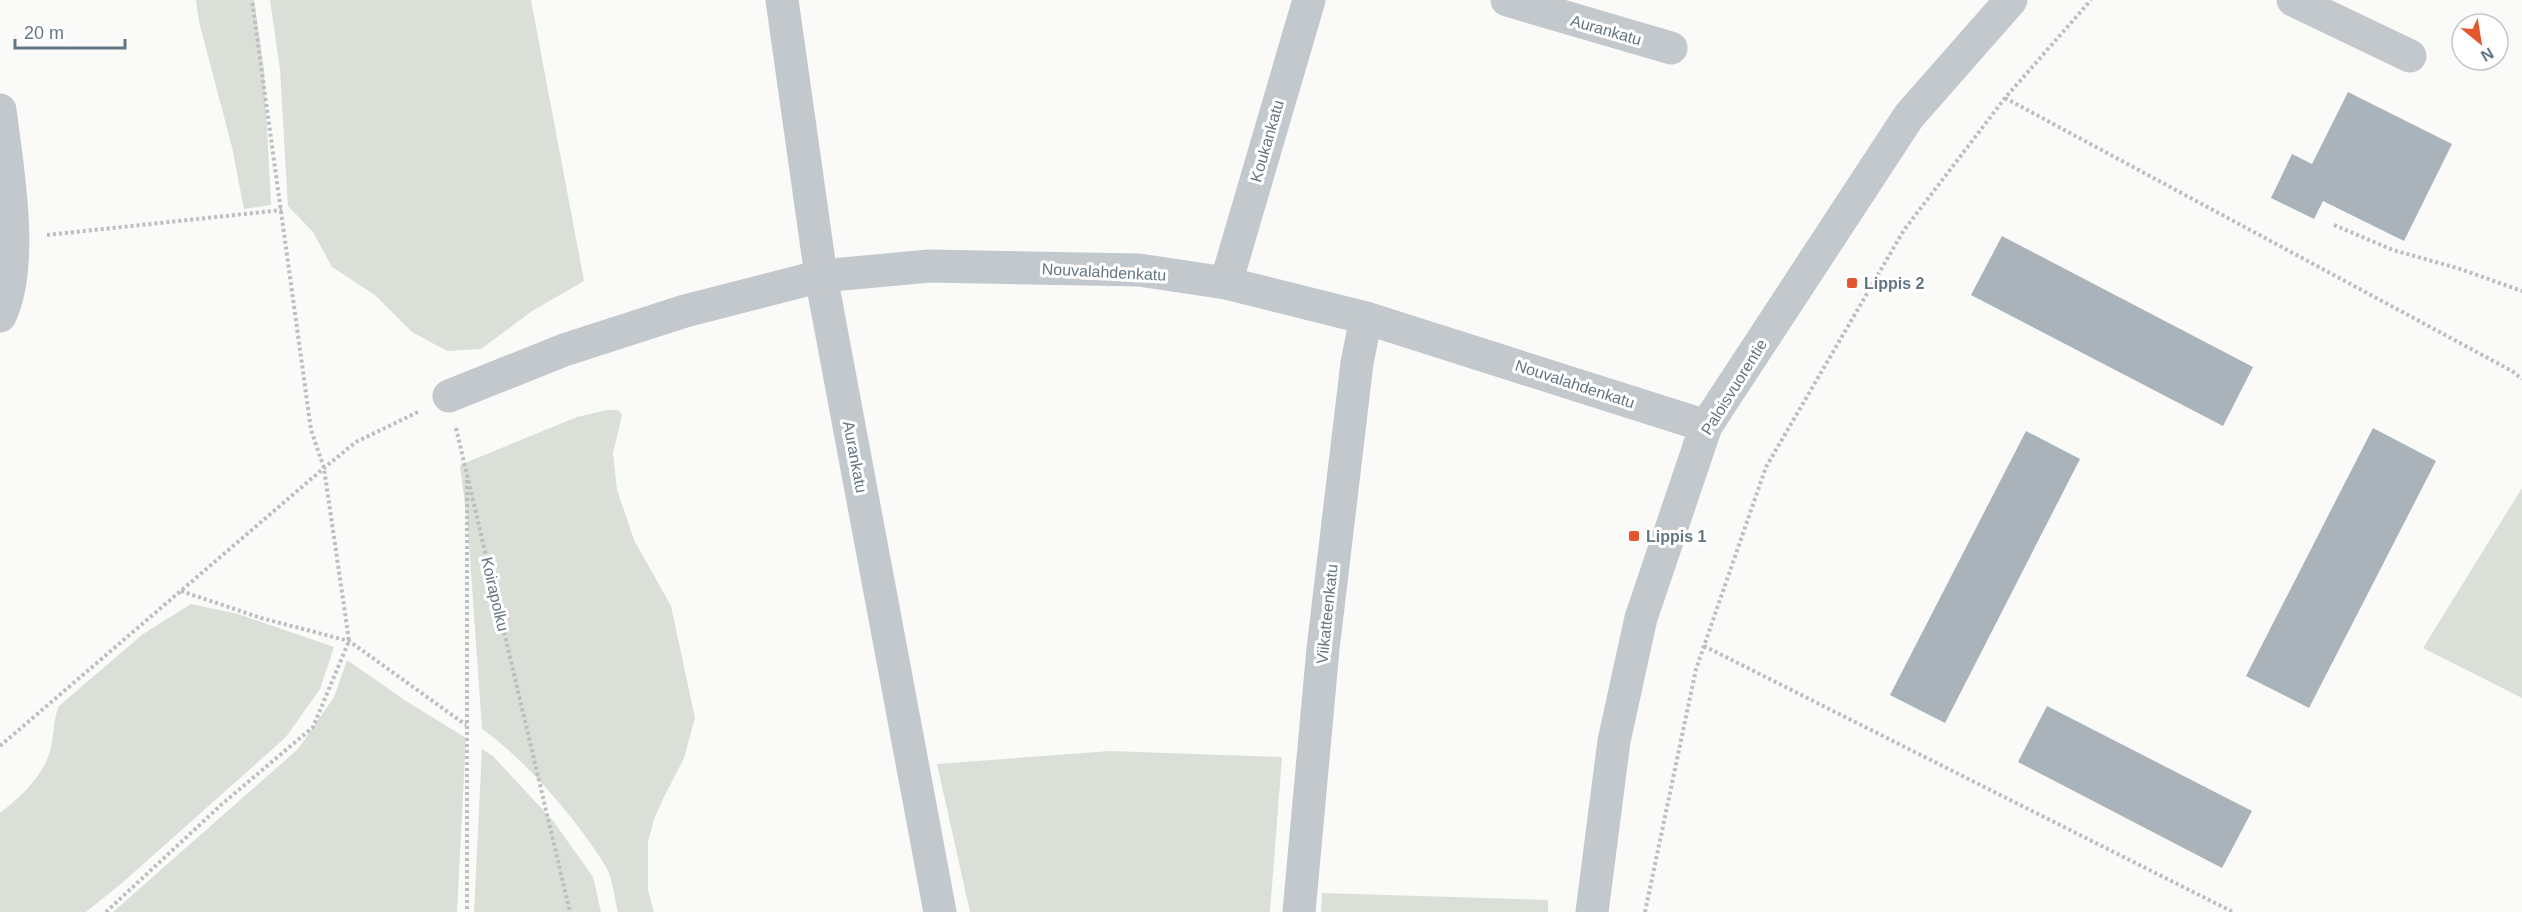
<svg xmlns="http://www.w3.org/2000/svg" width="2522" height="912" viewBox="0 0 2522 912" font-family="Helvetica,sans-serif">
  <style>
    .green { fill: #dadfd7 }
    .building { fill: #aab3b9 }
    .lines { fill: none; stroke-linecap: round; stroke-linejoin: round }
    .path { stroke: #bbbfc2; stroke-width: 4; stroke-dasharray: 3 3; stroke-linecap: butt }
    .minor { stroke: #c3c8cc; stroke-width: 33 }
    .poi-dot { fill: #e4572e; stroke: #fff; stroke-width: 2 }
    .labels { text-anchor: middle; dominant-baseline: central; stroke-width: 6; stroke-linejoin: round; paint-order: stroke }
    .street-label { font-size: 16px; fill: #657683; stroke: #fff }
    .poi-label { font-size: 16px; font-weight: bold; fill: #657683; stroke: #fff; text-anchor: start }
  </style>
  <rect width="100%" height="100%" fill="#fafaf8"/>
  <g class="green">
    <polygon points="196,0 254,0 264,71 271,205 244,209 232,147 199,22"/>
    <polygon points="270,0 531,0 584,281 532,311 481,349 447,351 412,332 375,295 332,267 313,232 288,206 280,69"/>
    <path d="M607 410H618L622 415 613 453 617 490 634 540 671 606 695 718 684 758 664 797 654 819 648 842V890L654 912H618C614 898 613 879 606 867 580 823 524 758 482 729L468 529 460 465 577 417Z"/>
    <polygon points="2522,488 2522,698 2423,648"/>
    <path d="M191 604 238 614 334 647 320 689 286 737 122 883 86 912H0V813C24 794 47 773 52 742 55 728 53 720 59 706L143 634Z"/>
    <polygon points="347,660 406,701 466,738 457,912 113,912 298,749 334,697"/>
    <polygon points="482,749 493,756 554,822 593,877 601,912 474,912"/>
    <polygon points="1110,751 1282,757 1270,912 970,912 937,764"/>
    <polygon points="1322,893 1548,900 1548,912 1321,912"/>
  </g>
  <g class="building">
    <polygon points="2348,92 2452,144 2404,241 2323,201 2314,219 2271,198 2292,154 2312,164"/>
    <polygon points="2002,236 2253,367 2223,426 1971,295"/>
    <polygon points="2373,428 2436,461 2309,708 2246,676"/>
    <polygon points="2026,431 2080,459 1945,723 1890,695"/>
    <polygon points="2047,706 2252,811 2222,868 2018,762"/>
  </g>
  <g class="lines">
    <g class="path">
      <polyline points="2005,98 2512,371 2522,379"/>
      <polyline points="2334,225 2393,250 2457,268 2522,291"/>
      <polyline points="47,235 282,210"/>
      <polyline points="456,428 570,912"/>
      <polyline points="467,480 467,912"/>
      <polyline points="181,591 261,618 349,641 466,725"/>
      <polyline points="1704,646 2233,912"/>
      <polyline points="0,746 324,468 356,442 418,412"/>
      <polyline points="106,912 221,805 313,727 349,641 324,468 311,430 252,0"/>
      <polyline points="1645,912 1696,669 1766,467 1904,230 2005,98 2091,0"/>
    </g>
    <g class="minor">
      <polyline points="782,0 821,276 940,912"/>
      <polyline points="1507,0 1671,48"/>
      <polyline points="2293,0 2410,56"/>
      <path d="M0 110C7 166 25 264 0 316"/>
      <polyline points="1226,283 1309,0"/>
      <polyline points="449,396 564,350 685,311 821,276 929,266 1139,270 1226,283 1366,318 1706,426"/>
      <polyline points="1299,912 1323,649 1357,363 1366,318"/>
      <polyline points="1592,912 1614,741 1641,618 1706,426 1909,116 2011,0"/>
    </g>
  </g>
  <g class="poi-dot">
    <rect x="1846" y="277" width="12" height="12" rx="3"/>
    <rect x="1628" y="530" width="12" height="12" rx="3"/>
  </g>
  <g class="labels">
    <g class="street-label">
      <text transform="translate(1606 30) rotate(16)">Aurankatu</text>
      <text transform="translate(1267 141) rotate(-74)">Koukankatu</text>
      <text transform="translate(1104 272) rotate(3)">Nouvalahdenkatu</text>
      <text transform="translate(1575 384) rotate(18)">Nouvalahdenkatu</text>
      <text transform="translate(1734 387) rotate(-58)">Paloisvuorentie</text>
      <text transform="translate(855 457) rotate(79)">Aurankatu</text>
      <text transform="translate(495 594) rotate(77)">Koirapolku</text>
      <text transform="translate(1327 614) rotate(-84)">Viikatteenkatu</text>
    </g>
    <g class="poi-label">
      <text x="1864" y="283">Lippis 2</text>
      <text x="1646" y="536">Lippis 1</text>
    </g>
  </g>
  <g transform="translate(2480 42) rotate(150)"><circle r="28" fill="#ffffff" stroke="#c1c8cd" stroke-width="1.5"/>
  <path d="M0-4.5L10 22L0 15L-10 22Z" fill="#e4572e"/>
  <text y="-9" font-size="16" font-weight="bold" text-anchor="middle" fill="#657683">N</text>
  </g>
  <path d="M15 39v9h110v-9" fill="none" stroke="#657683" stroke-width="3"/>
  <text x="24" y="39" font-size="18" fill="#657683" stroke="#ffffff" stroke-width="4.5" paint-order="stroke">20 m</text>
</svg>
